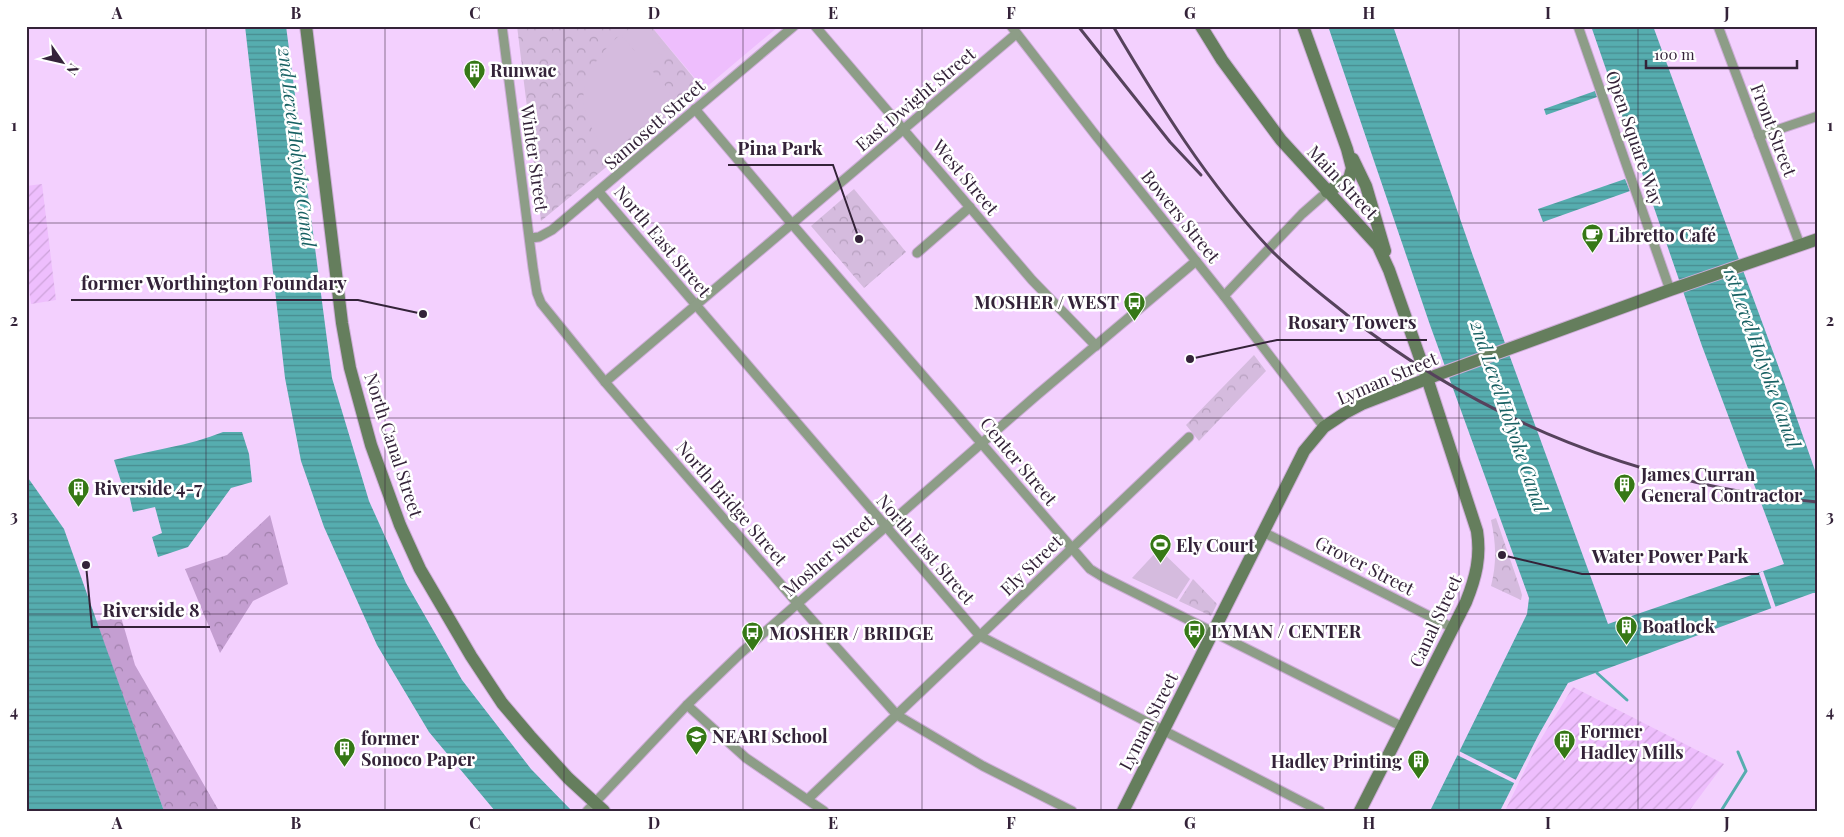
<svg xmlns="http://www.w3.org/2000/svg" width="1844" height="837" viewBox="0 0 1844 837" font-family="'Playfair Display',serif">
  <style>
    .built { fill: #eebefd }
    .industrial { fill: url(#industrial-furrows) }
    .forest { fill: url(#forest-crowns) }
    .park { fill: url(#park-crowns) }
    .pitch { fill: #d5bbde }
    .water { fill: url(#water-rules) }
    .pier { fill: #f3d0fe }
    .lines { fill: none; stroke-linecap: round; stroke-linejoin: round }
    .stream { stroke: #56adaf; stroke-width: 3 }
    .street-casing { stroke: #cdadd7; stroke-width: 11 }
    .secondary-casing { stroke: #cdadd7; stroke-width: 14 }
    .street { stroke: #8d9d87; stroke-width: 9 }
    .secondary { stroke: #657e5d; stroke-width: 12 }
    .rail { stroke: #56425c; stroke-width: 3 }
    .grid { fill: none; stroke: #342339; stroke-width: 1; stroke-opacity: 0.55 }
    .labels { text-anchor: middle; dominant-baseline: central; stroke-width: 5; stroke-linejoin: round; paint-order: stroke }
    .poi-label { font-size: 18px; font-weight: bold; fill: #342339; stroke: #fff; text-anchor: start }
    .street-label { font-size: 18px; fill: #342339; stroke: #fff }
    .water-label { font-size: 19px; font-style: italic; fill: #176062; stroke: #fff }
    .leader { fill: none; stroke: #342339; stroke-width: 2 }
    .callout-dot { fill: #342339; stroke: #fff; stroke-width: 2 }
    .callout-label { font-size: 19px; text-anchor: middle; font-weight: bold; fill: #342339; stroke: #fff; stroke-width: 5; stroke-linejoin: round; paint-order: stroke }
    .neatline { fill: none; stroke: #342339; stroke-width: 2 }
    .grid-label { font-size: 16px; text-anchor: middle; font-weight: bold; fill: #342339 }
  </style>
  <defs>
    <pattern id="industrial-furrows" width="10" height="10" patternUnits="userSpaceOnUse" patternTransform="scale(1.25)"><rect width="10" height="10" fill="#eebefd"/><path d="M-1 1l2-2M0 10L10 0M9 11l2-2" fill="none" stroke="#cda3da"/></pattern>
    <pattern id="forest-crowns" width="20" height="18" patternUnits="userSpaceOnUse" patternTransform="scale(1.25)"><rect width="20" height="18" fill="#c49ed1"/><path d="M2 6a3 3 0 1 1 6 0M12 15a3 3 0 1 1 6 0" fill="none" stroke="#a080ab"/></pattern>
    <pattern id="park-crowns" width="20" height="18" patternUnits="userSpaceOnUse" patternTransform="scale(1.25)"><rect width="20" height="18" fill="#d5bbde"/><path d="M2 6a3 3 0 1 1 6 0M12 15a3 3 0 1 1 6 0" fill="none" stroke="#b7a0bf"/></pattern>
    <pattern id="water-rules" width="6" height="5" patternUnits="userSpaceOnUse" patternTransform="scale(1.25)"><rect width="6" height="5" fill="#56adaf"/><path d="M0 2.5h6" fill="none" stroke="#488c8f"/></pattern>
  </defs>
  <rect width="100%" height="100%" fill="#f3d0fe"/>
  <polygon class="built" points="651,26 779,26 704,89"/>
  <g class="industrial">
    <polygon points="42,184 56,300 31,304 26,266 26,186"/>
    <polygon points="1573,687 1724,764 1689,811 1505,811 1536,747"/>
  </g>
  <g class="forest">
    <polygon points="270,515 288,584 253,601 220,653 185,569 227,555"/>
    <polygon points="121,617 135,665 219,811 164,811 96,621"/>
  </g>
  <g class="park">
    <polygon points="517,26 651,26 702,88 541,221"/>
    <polygon points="854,189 906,252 864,288 811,226"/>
    <polygon points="1254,355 1266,371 1199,441 1186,425"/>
    <path d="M1496 518 1520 588 1522 595 1521 600 1491 586C1497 563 1496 543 1491 520Z"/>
    <polygon points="1193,579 1217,604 1211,616 1179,601"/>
  </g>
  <g class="pitch">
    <path d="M633 26H645L665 51 648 66 670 91 668 103 608 156C599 141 589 126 585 110 577 82 600 52 620 35L635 51 622 35Z"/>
    <polygon points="1159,549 1190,579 1177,599 1132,578"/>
  </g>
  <g class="water">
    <polygon points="245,26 286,26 332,378 369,501 406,583 462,680 531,769 572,811 495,811 429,732 377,645 324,527 301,461 285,378"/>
    <polygon points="1328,26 1393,26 1473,256 1608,624 1784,564 1702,346 1591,26 1653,26 1783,379 1818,479 1818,593 1813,593 1568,683 1538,736 1500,811 1430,811 1527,614 1529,598 1430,325"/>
    <polygon points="1595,91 1597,97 1546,115 1544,109"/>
    <polygon points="1625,179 1630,191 1543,222 1538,209"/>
    <path d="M223 432H242L249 454 252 482 231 488 188 547 158 557 152 537 162 533 155 507 133 512 128 490 124 491 114 460C150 450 189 446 223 432Z"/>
    <polygon points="26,475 64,529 164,811 26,811"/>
  </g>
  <g class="pier">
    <polygon points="1763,571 1776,608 1772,610 1759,573"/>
    <polygon points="1459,751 1518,781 1516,784 1457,755"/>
  </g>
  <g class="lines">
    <g class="stream">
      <polyline points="1597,673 1627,700"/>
      <polyline points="1721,811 1746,771 1738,752"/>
    </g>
    <defs>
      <g id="street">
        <polyline points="502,26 533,268 537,293 541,303 605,382 797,603 897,715 983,766 1072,811"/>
        <polyline points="815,26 1032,280 1096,346"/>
        <polyline points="1011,26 1097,137 1224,296 1324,427"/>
        <polyline points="1578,26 1670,290"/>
        <polyline points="1718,26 1800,245"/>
        <polyline points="695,109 792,224 1090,569 1103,577 1403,727"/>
        <polyline points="1759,136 1818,116"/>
        <polyline points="599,192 980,636 1320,811"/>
        <polyline points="530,238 539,237 552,230 794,26"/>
        <polyline points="917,253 970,207"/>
        <polyline points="1224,296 1302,214 1327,192"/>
        <polyline points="605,382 1016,34"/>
        <polyline points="1263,532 1453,628"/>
        <polyline points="687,705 746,758 824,811"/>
        <polyline points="808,799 1189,437"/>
        <polyline points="587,811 687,705 742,652 1037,395 1196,261"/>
      </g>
      <g id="secondary">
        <polyline points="306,26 342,323 350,368 371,445 400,525 420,569 471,656 502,703 530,736 568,778 604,811"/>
        <path d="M1201 26 1222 60 1281 140 1378 246 1389 270 1427 378 1477 531C1481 557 1476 577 1466 602L1360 811"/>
        <polyline points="1303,26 1347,149 1352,168 1349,179 1327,192"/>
        <polyline points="1353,159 1366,186 1385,251"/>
        <polyline points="1123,811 1304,451 1324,427 1345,413 1362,404 1437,375 1670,290 1818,239"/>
      </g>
    </defs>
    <use href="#street" class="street-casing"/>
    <use href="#secondary" class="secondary-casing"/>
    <use href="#street" class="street"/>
    <use href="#secondary" class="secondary"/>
    <g class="rail">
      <polyline points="1078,26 1170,142 1201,175"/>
      <path d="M1113 26C1159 104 1207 182 1269 248 1293 273 1321 294 1347 315 1484 422 1645 486 1818 502"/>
    </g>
  </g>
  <path class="grid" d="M206 26V811M385 26V811M564 26V811M743 26V811M922 26V811M1101 26V811M1280 26V811M1459 26V811M1638 26V811M26 223H1818M26 418H1818M26 614H1818"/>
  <defs>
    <symbol id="building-pin" viewBox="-11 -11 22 30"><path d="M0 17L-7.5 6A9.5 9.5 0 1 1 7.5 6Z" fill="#367816" stroke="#fff"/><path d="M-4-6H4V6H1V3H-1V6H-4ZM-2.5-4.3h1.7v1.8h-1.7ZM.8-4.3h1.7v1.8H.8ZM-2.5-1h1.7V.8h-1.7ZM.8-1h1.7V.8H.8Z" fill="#fff"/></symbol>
    <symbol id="cafe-pin" viewBox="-11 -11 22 30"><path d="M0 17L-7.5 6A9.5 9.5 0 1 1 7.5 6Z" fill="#367816" stroke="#fff"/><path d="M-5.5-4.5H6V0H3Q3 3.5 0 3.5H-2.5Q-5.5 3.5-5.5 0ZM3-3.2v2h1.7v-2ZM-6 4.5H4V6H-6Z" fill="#fff"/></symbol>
    <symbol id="bus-pin" viewBox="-11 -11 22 30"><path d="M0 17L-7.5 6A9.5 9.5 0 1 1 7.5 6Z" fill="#367816" stroke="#fff"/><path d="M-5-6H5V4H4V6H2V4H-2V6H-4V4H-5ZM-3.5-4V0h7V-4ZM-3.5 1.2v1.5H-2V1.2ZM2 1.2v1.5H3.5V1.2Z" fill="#fff"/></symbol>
    <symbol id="stadium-pin" viewBox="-11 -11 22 30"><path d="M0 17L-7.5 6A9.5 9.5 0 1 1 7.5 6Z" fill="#367816" stroke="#fff"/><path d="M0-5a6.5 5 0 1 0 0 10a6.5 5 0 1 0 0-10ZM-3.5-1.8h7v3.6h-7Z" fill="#fff"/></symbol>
    <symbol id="school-pin" viewBox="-11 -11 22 30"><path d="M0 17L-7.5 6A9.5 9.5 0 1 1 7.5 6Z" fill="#367816" stroke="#fff"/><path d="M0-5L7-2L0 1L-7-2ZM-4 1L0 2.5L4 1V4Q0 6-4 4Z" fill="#fff"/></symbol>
  </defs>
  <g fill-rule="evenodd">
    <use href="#building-pin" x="462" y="58" width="25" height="34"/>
    <use href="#cafe-pin" x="1580" y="222" width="25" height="34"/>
    <use href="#bus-pin" x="1122" y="290" width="25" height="34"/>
    <use href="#building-pin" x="1612" y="472" width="25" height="34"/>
    <use href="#building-pin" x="66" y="476" width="25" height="34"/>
    <use href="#stadium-pin" x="1148" y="532" width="25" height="34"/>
    <use href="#building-pin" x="1614" y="614" width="25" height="34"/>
    <use href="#bus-pin" x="1182" y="618" width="25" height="34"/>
    <use href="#bus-pin" x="740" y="620" width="25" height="34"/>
    <use href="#school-pin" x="684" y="724" width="25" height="34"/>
    <use href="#building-pin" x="1552" y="728" width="25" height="34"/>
    <use href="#building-pin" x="332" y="736" width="25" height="34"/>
    <use href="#building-pin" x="1406" y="748" width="25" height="34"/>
  </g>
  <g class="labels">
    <g class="poi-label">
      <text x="490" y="70">Runwac</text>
      <text x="1608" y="235">Libretto Café</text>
      <text x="1119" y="302" text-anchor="end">MOSHER / WEST</text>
      <text x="1641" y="474">James Curran<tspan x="1641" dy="21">General Contractor</tspan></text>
      <text x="94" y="488">Riverside 4-7</text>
      <text x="1176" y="545">Ely Court</text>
      <text x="1642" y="626">Boatlock</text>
      <text x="1211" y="631">LYMAN / CENTER</text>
      <text x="769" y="633">MOSHER / BRIDGE</text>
      <text x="1580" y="731">Former<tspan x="1580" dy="21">Hadley Mills</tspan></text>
      <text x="712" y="736">NEARI School</text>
      <text x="361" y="738">former<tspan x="361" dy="21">Sonoco Paper</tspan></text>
      <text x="1402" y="761" text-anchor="end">Hadley Printing</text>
    </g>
    <g class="street-label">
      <text transform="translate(915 99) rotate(-40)">East Dwight Street</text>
      <text transform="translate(654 124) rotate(-41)">Samosett Street</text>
      <text transform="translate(1774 130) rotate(69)">Front Street</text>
      <text transform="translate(1635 138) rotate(71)">Open Square Way</text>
      <text transform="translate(535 158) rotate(82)">Winter Street</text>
      <text transform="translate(966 177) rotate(50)">West Street</text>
      <text transform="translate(1343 182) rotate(47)">Main Street</text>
      <text transform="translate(1181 216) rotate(51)">Bowers Street</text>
      <text transform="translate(663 241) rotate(50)">North East Street</text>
      <text transform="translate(1387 378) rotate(-23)">Lyman Street</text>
      <text transform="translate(394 445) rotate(72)">North Canal Street</text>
      <text transform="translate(1019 461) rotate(50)">Center Street</text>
      <text transform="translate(732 503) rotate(49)">North Bridge Street</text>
      <text transform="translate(926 549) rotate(49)">North East Street</text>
      <text transform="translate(828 555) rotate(-41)">Mosher Street</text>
      <text transform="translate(1031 565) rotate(-44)">Ely Street</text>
      <text transform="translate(1365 565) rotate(27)">Grover Street</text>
      <text transform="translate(1435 621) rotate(-65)">Canal Street</text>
      <text transform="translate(1148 721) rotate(-63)">Lyman Street</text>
    </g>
    <g class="water-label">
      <text transform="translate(298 147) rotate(83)">2nd Level Holyoke Canal</text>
      <text transform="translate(1763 357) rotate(70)">1st Level Holyoke Canal</text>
      <text transform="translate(1510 416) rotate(71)">2nd Level Holyoke Canal</text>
    </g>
  </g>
  <path class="leader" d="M859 239L833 165H728M423 314L358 300H71M1190 359L1277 340H1427M1502 555L1582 574H1759M86 565L92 627H210"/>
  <g class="callout-dot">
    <circle cx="859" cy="239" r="5"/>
    <circle cx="423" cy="314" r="5"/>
    <circle cx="1190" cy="359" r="5"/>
    <circle cx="1502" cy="555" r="5"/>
    <circle cx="86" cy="565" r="5"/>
  </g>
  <g class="callout-label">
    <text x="780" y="155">Pina Park</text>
    <text x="214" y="290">former Worthington Foundary</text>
    <text x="1352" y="329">Rosary Towers</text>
    <text x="1670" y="563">Water Power Park</text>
    <text x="151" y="617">Riverside 8</text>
  </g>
  <rect width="1844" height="837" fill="none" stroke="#ffffff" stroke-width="55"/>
  <g transform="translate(62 62) rotate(124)" stroke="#ffffff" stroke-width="4" paint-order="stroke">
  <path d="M0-4L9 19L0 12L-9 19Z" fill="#342339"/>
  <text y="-8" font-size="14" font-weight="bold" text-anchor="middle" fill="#342339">N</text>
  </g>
  <path d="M1646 60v8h151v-8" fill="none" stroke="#342339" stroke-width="2.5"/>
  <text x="1654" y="60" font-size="15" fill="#342339" stroke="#ffffff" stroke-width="4" paint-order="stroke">100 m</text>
  <rect x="28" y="28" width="1788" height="782" class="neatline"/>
  <g class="grid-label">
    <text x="117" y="19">A</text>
    <text x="296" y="19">B</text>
    <text x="475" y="19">C</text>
    <text x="654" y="19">D</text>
    <text x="833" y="19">E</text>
    <text x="1011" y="19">F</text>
    <text x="1190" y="19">G</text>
    <text x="1369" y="19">H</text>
    <text x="1548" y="19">I</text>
    <text x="1727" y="19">J</text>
    <text x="14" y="131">1</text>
    <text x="1830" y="131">1</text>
    <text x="14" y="326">2</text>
    <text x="1830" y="326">2</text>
    <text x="14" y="522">3</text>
    <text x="1830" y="522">3</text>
    <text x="14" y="717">4</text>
    <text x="1830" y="717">4</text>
    <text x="117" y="829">A</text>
    <text x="296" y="829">B</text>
    <text x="475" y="829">C</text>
    <text x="654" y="829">D</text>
    <text x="833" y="829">E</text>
    <text x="1011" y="829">F</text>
    <text x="1190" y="829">G</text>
    <text x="1369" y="829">H</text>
    <text x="1548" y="829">I</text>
    <text x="1727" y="829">J</text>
  </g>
</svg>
